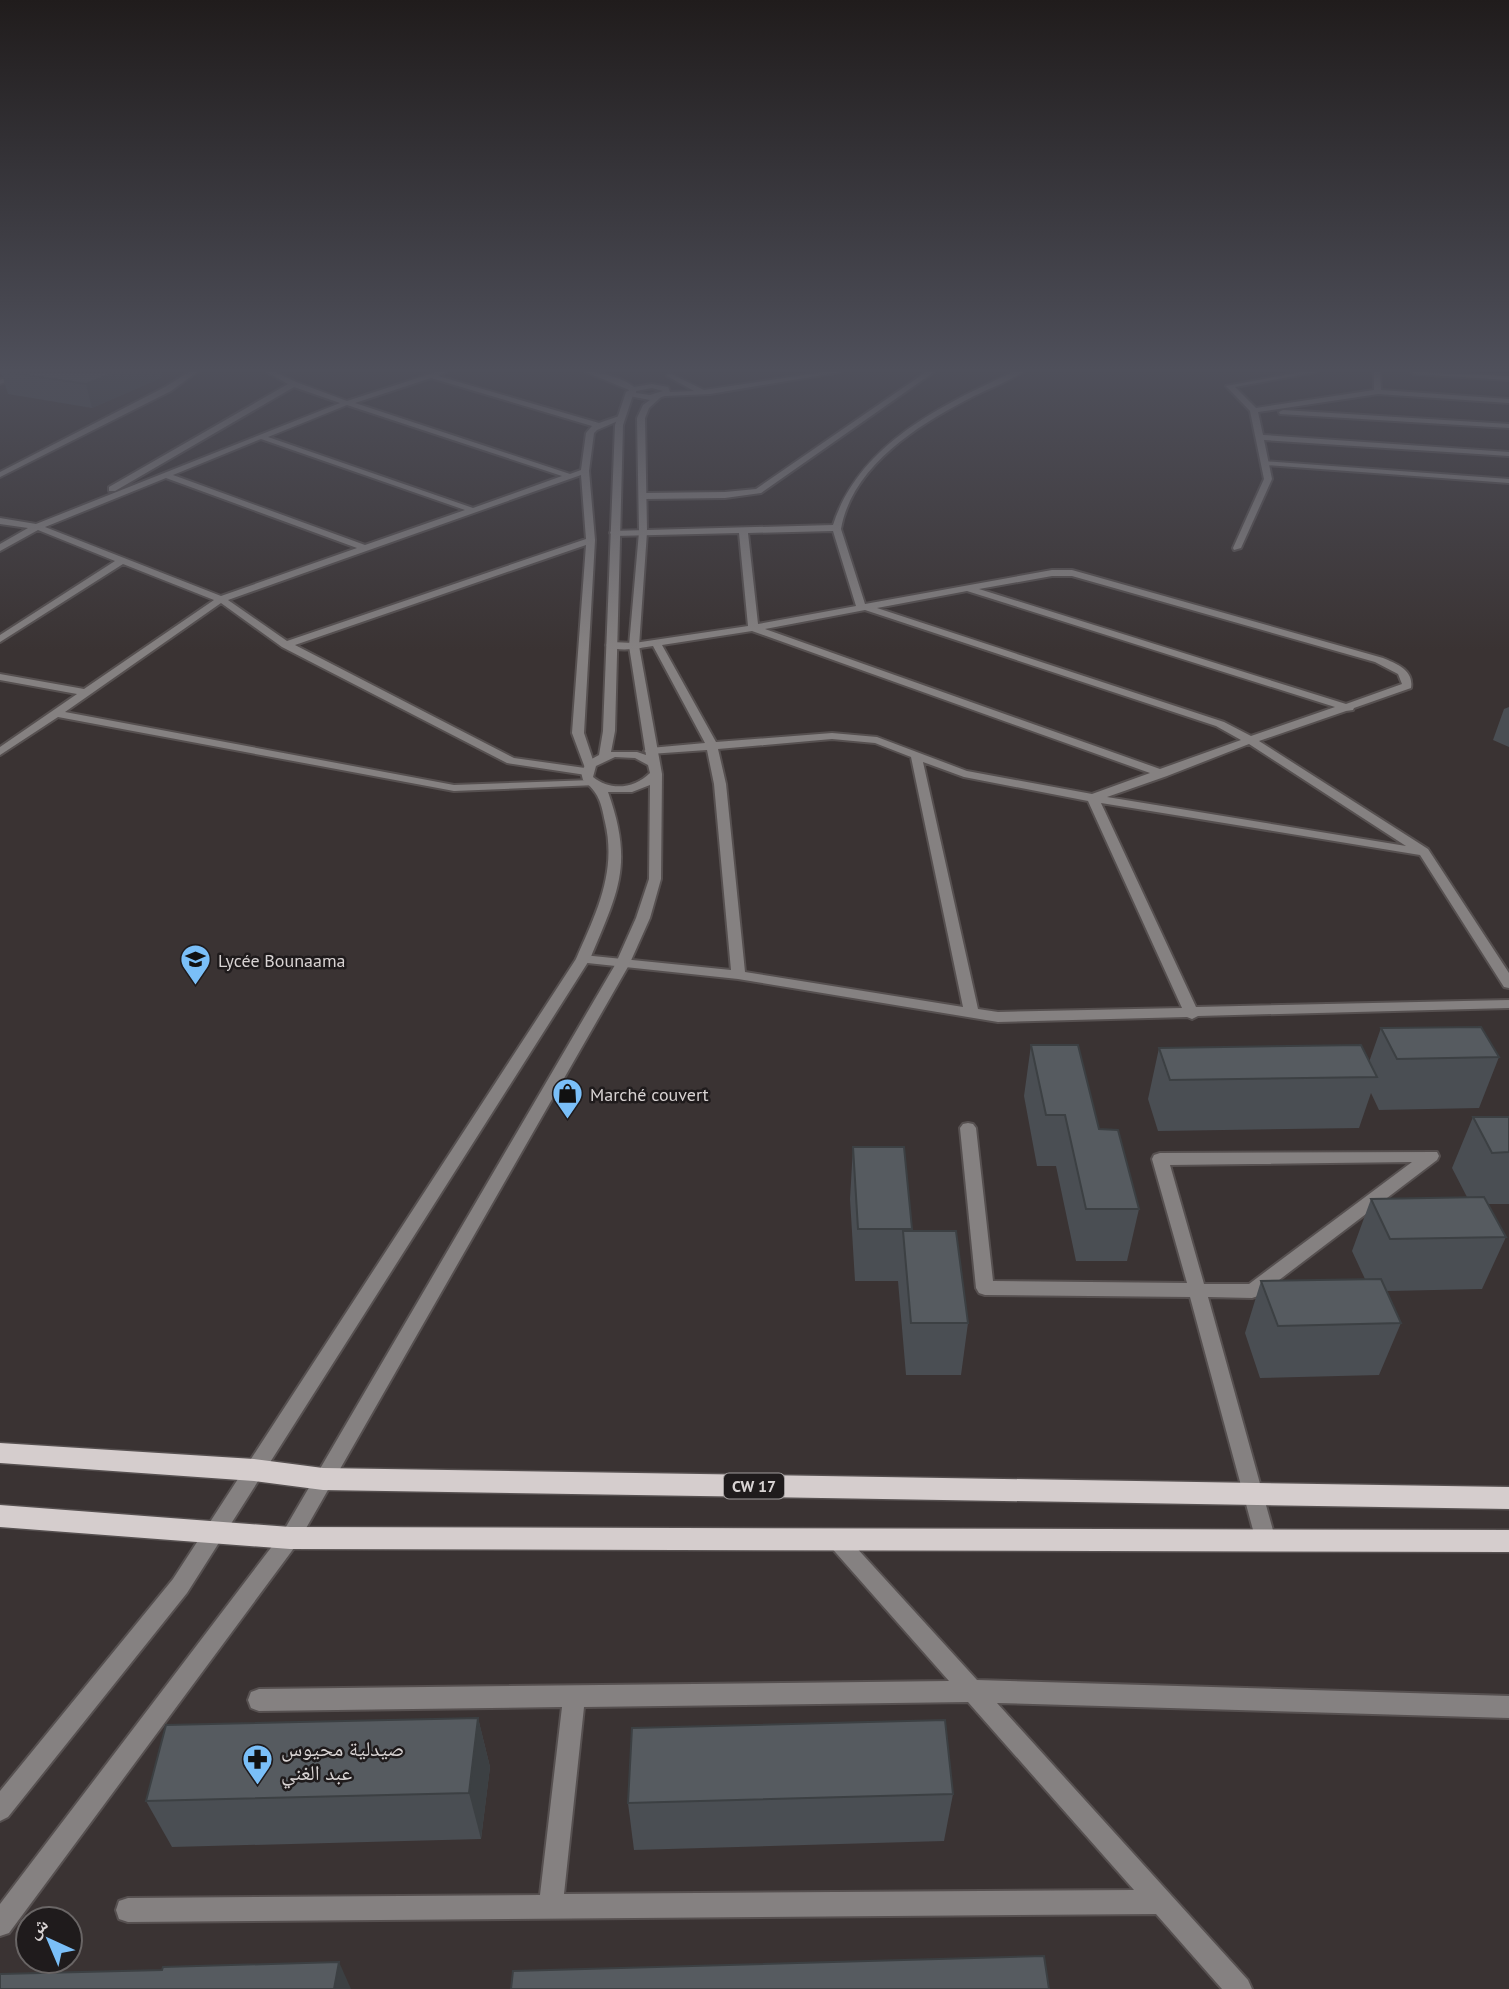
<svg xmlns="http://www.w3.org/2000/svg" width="1509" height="1989" viewBox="0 0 1509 1989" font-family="'PT Sans','Noto Naskh Arabic',sans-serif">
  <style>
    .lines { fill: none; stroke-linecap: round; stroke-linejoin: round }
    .minor-casing { stroke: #565050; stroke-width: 4 }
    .tertiary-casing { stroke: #565050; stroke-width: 4 }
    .primary-casing { stroke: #565050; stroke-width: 3 }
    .minor { fill: #858181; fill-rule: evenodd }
    .tertiary { fill: #858181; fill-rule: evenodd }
    .primary { fill: #d5cdcd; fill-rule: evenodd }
    .wall { fill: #4a4e53 }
    .shaded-wall { fill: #3c4043 }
    .building { fill: #565b60; stroke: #3c4043; stroke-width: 2 }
    .labels { text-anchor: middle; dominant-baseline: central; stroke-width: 5; stroke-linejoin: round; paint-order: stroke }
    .shield { fill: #1f1b1c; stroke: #a09c9c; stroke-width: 2 }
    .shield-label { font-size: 16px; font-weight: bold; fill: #d8d3d3 }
    .poi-label { font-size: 18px; fill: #d8d3d3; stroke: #1f1b1c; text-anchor: start }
    .near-poi-label { font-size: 21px; fill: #d8d3d3; stroke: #1f1b1c; text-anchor: start }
  </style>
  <rect width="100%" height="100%" fill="#3a3333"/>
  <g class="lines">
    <defs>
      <g id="minor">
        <polygon points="20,372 29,372 0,384 0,380"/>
        <path d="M267 372H275L296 382 347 401 436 372H446L438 376 599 423 625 414V418L597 430 594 433 589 471 595 540 584 733 595 766 589 769 592 772 586 775 507 763 282 647 221 603 65 712 454 785 592 780 598 783 596 785 454 791 58 717 0 755V747L77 694 0 680V674L84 689 214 600 123 564 0 642V635L115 561 38 530 0 551V544L28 528 0 524V518L36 524 340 403 294 387 115 491H109V487L288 384ZM431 378 592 426 586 433 581 470 570 474 355 403ZM347 405 562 476 473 508 268 437ZM261 439 465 510 365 545 173 475ZM581 475 586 539 287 641 228 600ZM166 478 357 548 221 596 45 527ZM586 545 572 733 585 768 514 758 295 645Z"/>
        <path d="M586 372C601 372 623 378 634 387L652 384 668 387 670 392 694 391 667 376 669 373 704 390 824 372H840L710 394 665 396 650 400 629 396V390ZM652 388 663 391 650 395 636 393V391Z"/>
        <polygon points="926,372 934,372 761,493 725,498 644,499 640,496 644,493 725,492 756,489"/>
        <path d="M1013 372H1022C1008 382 990 388 974 396 921 423 852 465 841 529L865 604 1052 570H1072L1383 658C1397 664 1414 670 1411 688L1354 708 1353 710 1346 711 1259 741 1428 849 1509 973V988L1504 987 1420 855 1101 803 1196 1007 1509 1000V1008L1198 1016 1192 1019 1187 1017 998 1022 738 979 578 962 576 959 583 955 731 970 714 784 707 750 650 754 644 751 650 748 705 743 653 646C639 648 618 653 606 645L611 642 634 643 748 626 739 533 614 536 610 533 611 531 833 525C859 444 942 405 1013 372ZM833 531 856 606 758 624 748 533ZM1052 576H1072L1375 662 1398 674 1402 684 1346 704 979 589ZM967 591 1335 707 1251 736 1224 722 877 608ZM865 610 1216 726 1241 740 1160 769 765 629ZM752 631 1150 773 1092 794 967 771 877 737 832 733 716 742 662 645ZM832 739 875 743 911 757 963 1007 745 972 726 784 718 749ZM1249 744 1406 846 1107 797 1167 776ZM923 762 964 777 1088 801 1182 1008 998 1012 978 1009Z"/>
        <polygon points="1301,372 1316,372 1235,387 1256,408 1374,390 1374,372 1380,372 1381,390 1509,399 1509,403 1378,394 1258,412 1263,435 1509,452 1509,456 1264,440 1272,479 1241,548 1234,550 1233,548 1264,479 1250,411 1226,386"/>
        <polygon points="1412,372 1509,376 1509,380 1415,374"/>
        <polygon points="1283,410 1509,424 1509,428 1280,414 1279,412"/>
        <path d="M968 1123 973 1124 976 1128 993 1281 1187 1283 1152 1159 1154 1155 1160 1153 1437 1152 1439 1156 1437 1160 1258 1296 1252 1298 1208 1297 1276 1541 1273 1547 1266 1550 1259 1547 1256 1541 1190 1297 985 1295 979 1293 976 1288 960 1128 963 1124ZM1412 1162 1249 1284H1204L1170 1165Z"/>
        <path d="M836 1530 843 1533 977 1680 1509 1696V1718L997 1703 1248 1980 1252 1989H1222L1156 1914 128 1922 119 1919 116 1910 119 1901 128 1898 540 1895 562 1707 259 1711 251 1708 248 1700 251 1692 259 1689 949 1681 829 1545 826 1539 829 1533ZM968 1702 1134 1890 564 1894 584 1707Z"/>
      </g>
      <g id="tertiary">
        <polygon points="189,372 197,372 171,391 0,477 0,472 165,387"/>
        <path d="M630 390 634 392 623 425 615 731 611 752H637L646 755 629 646 639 532 637 418 643 405 657 395 661 397 649 408 645 418 647 532 639 646 662 774 661 879 650 918 629 965 297 1544 9 1933 0 1936V1904L283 1532 615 965 636 918 649 879 650 785 632 792H608C634 865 618 892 590 959L187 1593 8 1817 0 1821V1791L173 1579 576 959C596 914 617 872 605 822 601 802 599 793 583 780L581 772 588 761 599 755 603 731 615 425 626 392ZM615 757 635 758 648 765 650 773C634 789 610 791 593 777L596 766Z"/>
        <polygon points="1262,461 1509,479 1509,483 1265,465 1261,463"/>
      </g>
      <g id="primary">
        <polygon points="0,1443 254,1459 323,1468 1509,1487 1509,1509 323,1490 254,1481 0,1463"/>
        <polygon points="0,1505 290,1527 1509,1530 1509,1552 290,1549 0,1527"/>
      </g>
    </defs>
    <use href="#minor" class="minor-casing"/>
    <use href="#tertiary" class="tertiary-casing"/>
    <use href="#primary" class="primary-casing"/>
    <use href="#minor" class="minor"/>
    <use href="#tertiary" class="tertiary"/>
    <use href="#primary" class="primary"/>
  </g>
  <g class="wall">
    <polygon points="1,372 162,372 163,377 92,408 8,394"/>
    <polygon points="1509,707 1509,747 1493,740 1504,709"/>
    <polygon points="1381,1028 1499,1057 1479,1108 1379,1110 1371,1093 1359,1128 1158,1131 1148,1099 1159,1048 1369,1062"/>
    <polygon points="1031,1045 1099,1129 1139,1209 1127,1261 1076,1261 1056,1166 1037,1166 1024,1096"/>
    <polygon points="1473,1117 1509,1117 1509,1204 1488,1204 1506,1237 1482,1289 1387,1291 1401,1323 1379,1375 1260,1378 1245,1333 1261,1281 1365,1279 1352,1251 1371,1199 1467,1197 1452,1168"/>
    <polygon points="853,1147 904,1147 912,1231 968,1323 961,1375 906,1375 898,1281 855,1281 850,1199"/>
    <polygon points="478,1718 490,1767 481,1839 172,1847 146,1801"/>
    <polygon points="953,1794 944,1841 634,1850 628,1803"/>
  </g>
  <g class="shaded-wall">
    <polygon points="116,372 162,372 163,377 92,408 86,384"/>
    <polygon points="478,1718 490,1767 481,1839 469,1793"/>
    <polygon points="339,1962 351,1989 334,1989"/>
  </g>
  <g class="building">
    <polygon points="7,372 116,372 86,384"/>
    <polygon points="1481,1027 1499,1057 1397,1059 1381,1028"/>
    <polygon points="1031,1045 1078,1045 1099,1129 1118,1130 1139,1209 1086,1209 1065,1115 1046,1115"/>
    <polygon points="1361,1045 1377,1077 1170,1080 1159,1048"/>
    <polygon points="1473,1117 1509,1117 1509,1152 1492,1153"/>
    <polygon points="853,1147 904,1147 912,1229 858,1229"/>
    <polygon points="1484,1197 1506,1237 1390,1239 1371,1199"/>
    <polygon points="903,1231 956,1231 968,1323 911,1323"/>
    <polygon points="1381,1279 1401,1323 1278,1326 1261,1281"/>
    <polygon points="478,1718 469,1793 146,1801 166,1725"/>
    <polygon points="945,1720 953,1794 628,1803 632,1728"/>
    <polygon points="1044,1956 1049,1989 511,1989 513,1971"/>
    <polygon points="339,1962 334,1989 0,1989 0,1974 162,1970 163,1967"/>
  </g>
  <linearGradient id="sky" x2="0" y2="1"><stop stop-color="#201c1c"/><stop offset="0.57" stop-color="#4f505b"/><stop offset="1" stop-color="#4f505b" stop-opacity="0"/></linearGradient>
  <rect width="1509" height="650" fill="url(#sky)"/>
  <defs>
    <symbol id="school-pin" viewBox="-11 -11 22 30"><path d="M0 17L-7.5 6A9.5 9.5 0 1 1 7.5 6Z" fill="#7abff8" stroke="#1f1b1c"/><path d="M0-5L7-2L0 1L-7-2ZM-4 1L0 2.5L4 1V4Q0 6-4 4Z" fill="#111"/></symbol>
    <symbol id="shop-pin" viewBox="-11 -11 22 30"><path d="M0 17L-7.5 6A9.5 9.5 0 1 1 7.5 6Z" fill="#7abff8" stroke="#1f1b1c"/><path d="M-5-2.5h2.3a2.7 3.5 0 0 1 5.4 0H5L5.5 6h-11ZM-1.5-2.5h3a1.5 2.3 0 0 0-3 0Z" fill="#111"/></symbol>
    <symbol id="pharmacy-pin" viewBox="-11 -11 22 30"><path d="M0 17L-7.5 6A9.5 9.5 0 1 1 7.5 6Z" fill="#7abff8" stroke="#1f1b1c"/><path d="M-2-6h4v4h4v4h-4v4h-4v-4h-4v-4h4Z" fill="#111"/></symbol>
  </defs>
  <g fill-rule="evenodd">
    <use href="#school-pin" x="178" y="942" width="35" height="47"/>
    <use href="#shop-pin" x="550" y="1076" width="35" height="47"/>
    <use href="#pharmacy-pin" x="240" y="1742" width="35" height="47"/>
  </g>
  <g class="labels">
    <rect class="shield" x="724" y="1473.5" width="60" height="25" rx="5"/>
    <g class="shield-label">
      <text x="754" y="1486">CW 17</text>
    </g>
    <g class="poi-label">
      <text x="218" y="960">Lycée Bounaama</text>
      <text x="590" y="1094">Marché couvert</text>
    </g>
    <g class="near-poi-label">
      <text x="281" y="1748">صيدلية محيوس<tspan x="281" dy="24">عبد الغني</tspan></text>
    </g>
  </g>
  <g transform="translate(49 1940) rotate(316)"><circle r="33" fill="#1f1b1c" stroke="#696565" stroke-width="2"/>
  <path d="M0-5L12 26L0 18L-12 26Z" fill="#7abff8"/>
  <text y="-10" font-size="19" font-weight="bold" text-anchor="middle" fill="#d8d3d3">ش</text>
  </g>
</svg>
